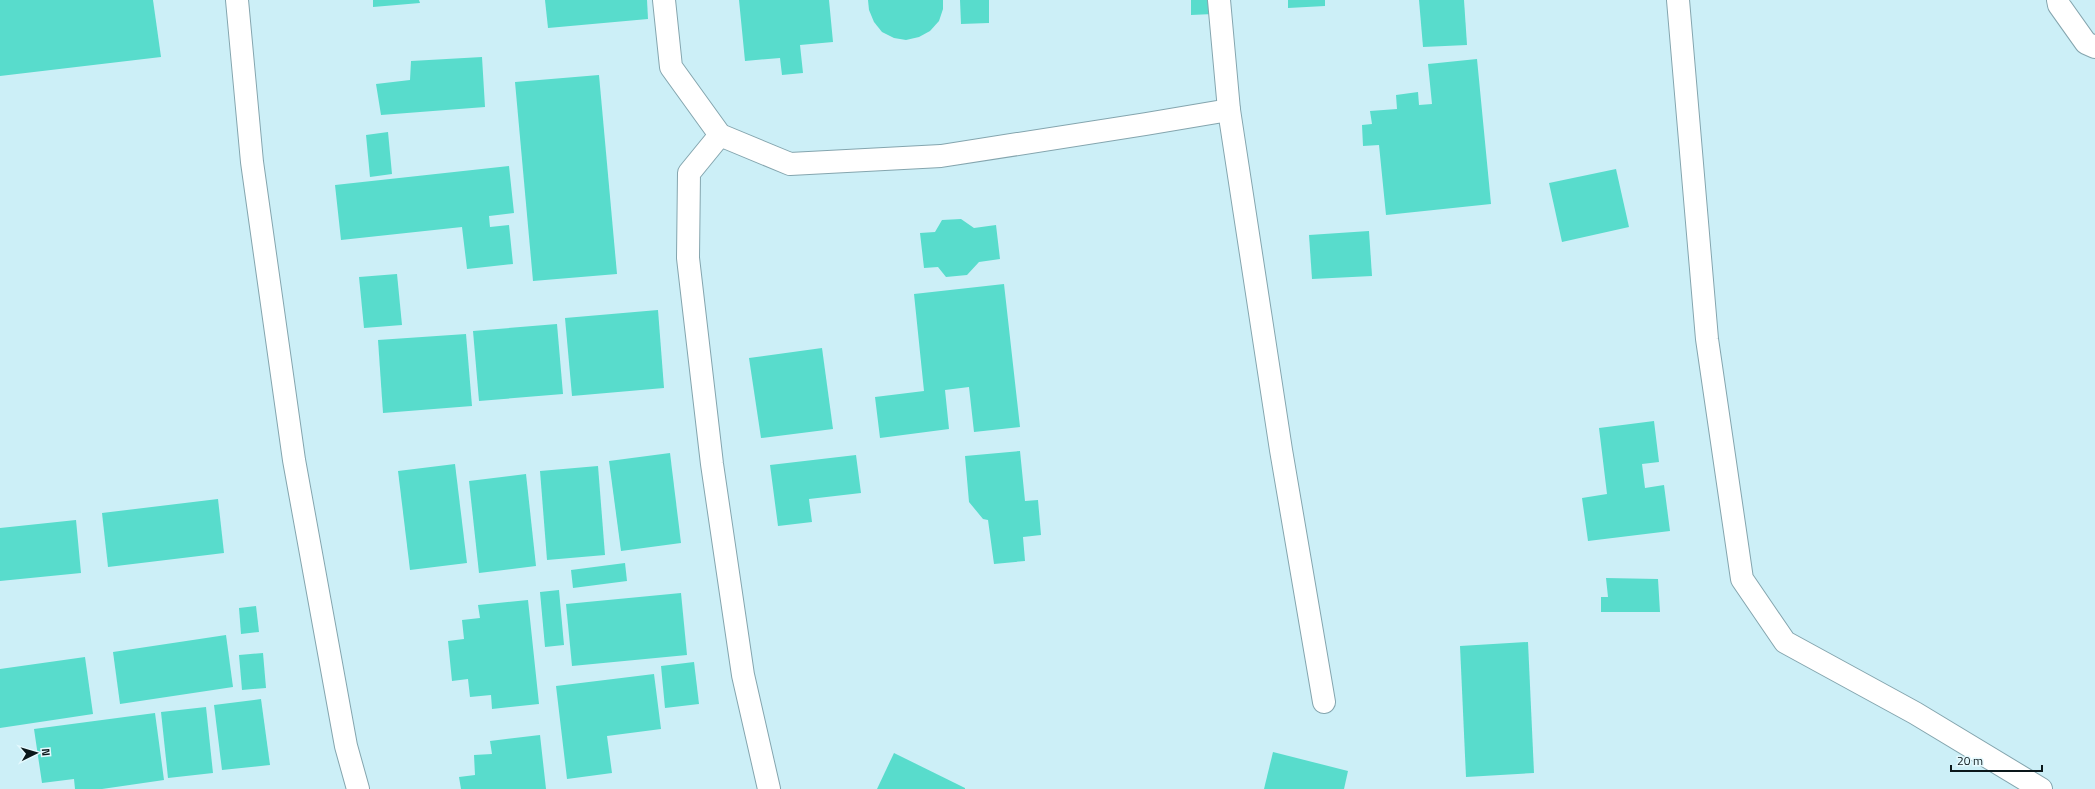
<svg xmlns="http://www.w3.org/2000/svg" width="2095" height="789" viewBox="0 0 2095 789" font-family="'Titillium Web',sans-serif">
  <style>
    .building { fill: #58dccc }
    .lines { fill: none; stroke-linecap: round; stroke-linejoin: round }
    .minor-casing { stroke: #84a5ae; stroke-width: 24 }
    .minor { stroke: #fff; stroke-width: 22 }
  </style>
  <rect width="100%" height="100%" fill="#cceff7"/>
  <g class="building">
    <polygon points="0,0 153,0 161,57 0,76"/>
    <polygon points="373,0 419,0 420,3 373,7"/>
    <polygon points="545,0 647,0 648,19 548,28"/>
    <polygon points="739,0 829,0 833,42 800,45 803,73 782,75 780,58 745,61"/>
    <polygon points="868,0 943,0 943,9 939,21 930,31 919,37 906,40 894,38 882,32 874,22 869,10"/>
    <polygon points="960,0 989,0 989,23 961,24"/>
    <polygon points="1191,0 1212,0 1213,14 1191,15"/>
    <polygon points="1288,0 1325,0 1325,6 1288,8"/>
    <polygon points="1419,0 1464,0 1467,45 1423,47"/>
    <polygon points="482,57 485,107 381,115 376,84 410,80 411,61"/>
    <polygon points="1477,59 1491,204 1386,215 1379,145 1363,146 1362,125 1372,124 1370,111 1397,109 1396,95 1418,92 1419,105 1432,104 1428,64"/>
    <polygon points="599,75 617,274 533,281 515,82"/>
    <polygon points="388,132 392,174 370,177 366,135"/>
    <polygon points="509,166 514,213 489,216 490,227 509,225 513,264 467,269 462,227 341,240 335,185"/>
    <polygon points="1616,169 1629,227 1562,242 1549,183"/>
    <polygon points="961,219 974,228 996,225 1000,259 979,262 967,275 946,277 938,267 924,268 920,233 935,232 942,220"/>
    <polygon points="1369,231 1372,276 1312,279 1309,235"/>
    <polygon points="397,274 402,325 364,328 359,277"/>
    <polygon points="1004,284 1020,427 974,432 969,387 945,390 949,429 880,438 875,397 924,391 914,294"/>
    <polygon points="658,310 664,388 572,396 565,318"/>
    <polygon points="557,324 563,394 479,401 473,331"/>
    <polygon points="466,334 472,406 383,413 378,340"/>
    <polygon points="822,348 833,429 761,438 749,358"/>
    <polygon points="1654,421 1659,462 1642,464 1645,488 1664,485 1670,531 1588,541 1582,498 1607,494 1599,428"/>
    <polygon points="1020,451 1025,501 1038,500 1041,535 1023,537 1025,561 994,564 988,520 983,519 969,502 965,456"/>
    <polygon points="670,453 681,543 621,551 609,461"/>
    <polygon points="856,455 861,493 809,499 812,522 778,526 770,465"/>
    <polygon points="455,464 467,563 410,570 398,471"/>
    <polygon points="598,466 605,555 547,560 540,471"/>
    <polygon points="526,474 536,566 479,573 469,481"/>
    <polygon points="218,499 224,553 108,567 102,513"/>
    <polygon points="76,520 81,573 0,581 0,528"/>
    <polygon points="625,563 627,581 573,588 571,570"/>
    <polygon points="1606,578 1658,579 1660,612 1601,612 1601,597 1608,597"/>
    <polygon points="559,590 564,645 545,647 540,592"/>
    <polygon points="681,593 687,655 572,666 566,604"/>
    <polygon points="528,600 539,704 492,709 491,695 470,697 468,679 452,681 448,641 464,639 462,620 480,618 478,605"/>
    <polygon points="256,606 259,632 241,634 239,608"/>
    <polygon points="226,635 233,687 120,704 113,652"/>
    <polygon points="1528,642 1534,773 1466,777 1460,646"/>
    <polygon points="263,653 266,688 242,690 239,655"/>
    <polygon points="85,657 93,714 0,728 0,669"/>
    <polygon points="694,662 699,704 665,708 661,666"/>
    <polygon points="654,674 661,729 607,736 612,773 567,779 556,686"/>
    <polygon points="261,699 270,765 222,770 214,705"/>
    <polygon points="206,707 213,773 168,778 161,712"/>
    <polygon points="155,713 164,780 102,789 75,789 74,779 42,783 34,729"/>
    <polygon points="540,735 546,789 461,789 459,777 475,775 474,755 492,754 490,741"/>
    <polygon points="1273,752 1348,771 1344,789 1264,789"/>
    <polygon points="894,753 965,788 965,789 877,789"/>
  </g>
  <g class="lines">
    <defs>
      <g id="minor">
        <polyline points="237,0 252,162 294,460 346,746 358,789"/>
        <polyline points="664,0 671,67 720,135 790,164 941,156 1146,124 1229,110 1219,0"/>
        <polyline points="1678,0 1707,339 1742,579 1785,642 1915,713 2041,789"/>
        <polyline points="2058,0 2059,5 2086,43 2095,47"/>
        <polyline points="1229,110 1281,450 1324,702"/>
        <polyline points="720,135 689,173 688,258 712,464 743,675 769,789"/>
      </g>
    </defs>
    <use href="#minor" class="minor-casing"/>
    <use href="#minor" class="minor"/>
  </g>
  <g transform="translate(36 753) rotate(85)" stroke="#e4f9fe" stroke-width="3" paint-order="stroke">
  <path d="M0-3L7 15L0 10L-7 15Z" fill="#0a171a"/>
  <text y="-6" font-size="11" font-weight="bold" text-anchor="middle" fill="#0a171a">N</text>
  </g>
  <path d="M1951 765v6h91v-6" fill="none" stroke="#0a171a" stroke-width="2"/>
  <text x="1957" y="765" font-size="12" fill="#0a171a" stroke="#e4f9fe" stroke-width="3" paint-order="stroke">20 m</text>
</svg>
